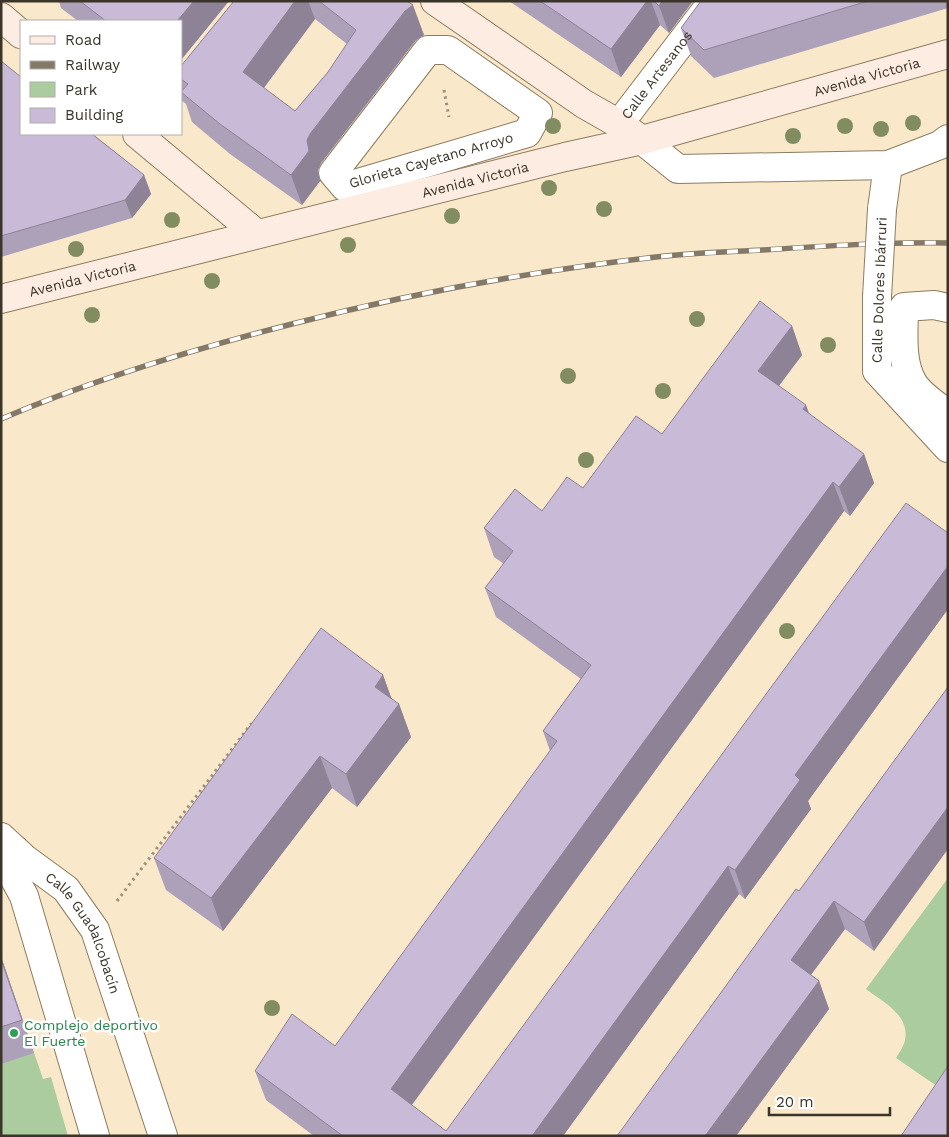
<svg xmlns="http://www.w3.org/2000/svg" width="949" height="1137" viewBox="0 0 949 1137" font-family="'Work Sans',sans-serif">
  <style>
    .green { fill: #abcc9e }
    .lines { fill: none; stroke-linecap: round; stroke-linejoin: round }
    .street-casing { stroke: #8c7c60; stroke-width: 30 }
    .secondary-casing { stroke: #8c7c60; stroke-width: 30 }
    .path { stroke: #9e917c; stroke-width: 3; stroke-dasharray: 2.5 4; stroke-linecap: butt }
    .street { stroke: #fff; stroke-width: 28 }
    .secondary { stroke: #fdece2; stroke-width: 28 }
    .rail-casing { stroke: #847866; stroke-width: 5.5 }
    .rail { stroke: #fff; stroke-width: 4; stroke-dasharray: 11; stroke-linecap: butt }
    .street-bridge-casing { stroke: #8c7c60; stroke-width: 30; stroke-linecap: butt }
    .street-bridge { stroke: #fff; stroke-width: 28 }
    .tree { fill: #818d60 }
    .wall { fill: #ada0b9; fill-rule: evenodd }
    .shaded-wall { fill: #8d8296 }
    .building { fill: #c9bad7; stroke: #8d8296 }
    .leisure-dot { fill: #2e9e5b; stroke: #fff; stroke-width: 2 }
    .labels { text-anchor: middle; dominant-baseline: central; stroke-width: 5; stroke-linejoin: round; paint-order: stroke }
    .street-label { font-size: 14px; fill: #3b3428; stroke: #fff }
    .leisure-label { font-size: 14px; fill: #27864d; stroke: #fff; text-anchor: start }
  </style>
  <rect width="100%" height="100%" fill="#fae8ca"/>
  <g class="green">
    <path d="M948 878V1092L947 1093 896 1058C899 1053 904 1046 905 1040 910 1015 883 1002 866 989Z"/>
    <polygon points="1,956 43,1079 51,1077 68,1136 1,1136"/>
  </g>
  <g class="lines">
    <defs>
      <g id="street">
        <polygon points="428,50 448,50 538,113 527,133 345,187 333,173"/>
        <path id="s1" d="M619 124 713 1"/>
        <polyline points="642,140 678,169 888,165 940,145 948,139"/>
        <polyline points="882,209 888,165"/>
        <polyline points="877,297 877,371 948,448"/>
        <path d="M948 308 934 305 904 307C904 331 900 361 913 383 921 396 936 405 948 414"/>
        <path id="s2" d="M1 837 25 859 66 889 95 930 163 1136"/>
        <polyline points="1,854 24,896 95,1136"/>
      </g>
      <g id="secondary">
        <polyline points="435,1 584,104 619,124 642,140"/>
        <polyline points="1,17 21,34"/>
        <polyline points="137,134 257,234"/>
        <path id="s3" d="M1 299 565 157 642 140 948 54"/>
      </g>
    </defs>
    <use href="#street" class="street-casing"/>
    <use href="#secondary" class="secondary-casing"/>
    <g class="path">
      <polyline points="444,90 449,117"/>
      <polyline points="117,901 251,724 254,727"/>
    </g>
    <use href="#street" class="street"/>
    <use href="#secondary" class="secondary"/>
    <defs>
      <path id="rail" d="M1 419C95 379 194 349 292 324 412 293 533 271 656 257 691 253 727 252 763 250 824 246 886 242 948 243"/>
    </defs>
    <use href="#rail" class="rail-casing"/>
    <use href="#rail" class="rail"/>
    <defs>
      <polyline id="street-bridge" points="877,297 882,209"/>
    </defs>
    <use href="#street-bridge" class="street-bridge-casing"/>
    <use href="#street-bridge" class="street-bridge"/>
  </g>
  <g class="tree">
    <circle cx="913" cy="123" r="8"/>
    <circle cx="553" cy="126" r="8"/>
    <circle cx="845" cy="126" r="8"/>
    <circle cx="881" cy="129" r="8"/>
    <circle cx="793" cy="136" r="8"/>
    <circle cx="549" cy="188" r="8"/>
    <circle cx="604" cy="209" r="8"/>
    <circle cx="452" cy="216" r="8"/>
    <circle cx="172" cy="220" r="8"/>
    <circle cx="348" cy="245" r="8"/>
    <circle cx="76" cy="249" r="8"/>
    <circle cx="212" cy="281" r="8"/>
    <circle cx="92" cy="315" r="8"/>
    <circle cx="697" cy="319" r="8"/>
    <circle cx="828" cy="345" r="8"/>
    <circle cx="568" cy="376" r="8"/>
    <circle cx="663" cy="391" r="8"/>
    <circle cx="586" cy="460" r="8"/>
    <circle cx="787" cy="631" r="8"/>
    <circle cx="272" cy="1008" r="8"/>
  </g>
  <g class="wall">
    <polygon points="59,1 229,1 181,60 181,21 78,21 61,8"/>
    <path d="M234 1H407L424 35 416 40 321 163 318 170 320 181 302 205 230 154 192 122 186 104 181 100V66ZM315 19 347 44 328 72 295 111 264 88Z"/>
    <polygon points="509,1 693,1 669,33 660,25 621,77"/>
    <polygon points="701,1 948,1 948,8 714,78 691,56 681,28"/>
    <polygon points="1,61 144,175 151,194 132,218 1,257"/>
    <polygon points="792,326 802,355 779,386 809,414 864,454 874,483 850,516 844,511 412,1105 446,1131 948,533 948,609 808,801 811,809 745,899 739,894 563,1136 314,1136 266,1100 255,1071 335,1046 550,751 543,731 581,679 496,617 485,588 504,564 494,557 484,528 542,511 583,488 662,434"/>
    <polygon points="383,675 391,698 399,704 411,737 357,807 332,788 223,931 166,890 154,858"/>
    <polygon points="948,687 874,951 845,929 811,975 819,981 829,1009 736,1136 799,891"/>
    <polygon points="1,957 34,1053 1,1064"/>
  </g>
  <g class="shaded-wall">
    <polygon points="194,1 229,1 181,60 181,21 177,21"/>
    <polygon points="295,1 308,1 315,19 253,102 243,72"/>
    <polygon points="647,1 651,1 660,25 621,77 611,49"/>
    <polygon points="662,1 693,1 669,33 659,6"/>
    <polygon points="413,5 424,35 416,40 321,163 318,170 320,181 302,205 291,175 310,134 405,11"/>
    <polygon points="144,175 151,194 132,218 125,200"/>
    <polygon points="792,326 802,355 768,400 758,371"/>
    <polygon points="806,405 817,434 803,409"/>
    <polygon points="864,454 874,483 850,516 839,487"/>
    <polygon points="833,482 844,511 402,1118 391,1089"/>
    <polygon points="948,566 948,609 808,801 811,809 745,899 735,870 795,775"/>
    <polygon points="383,675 395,708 375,687"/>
    <polygon points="399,704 411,737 357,807 346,774"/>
    <polygon points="320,756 332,788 223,931 211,898"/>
    <polygon points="948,807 948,849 874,951 864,922"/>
    <polygon points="728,866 739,894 563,1136 532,1136"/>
    <polygon points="834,901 845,929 801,988 791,960"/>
    <polygon points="1,957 34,1053 1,959"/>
    <polygon points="819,981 829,1009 736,1136 705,1136"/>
  </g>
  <g class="building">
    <polygon points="80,1 194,1 177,21 106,21"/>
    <polygon points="234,1 295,1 243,72 295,111 328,72 356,30 319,1 407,1 413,5 405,11 310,134 307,140 309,151 291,175 220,124 181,92 188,84 181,79 181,66"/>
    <polygon points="540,1 647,1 611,49"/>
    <polygon points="654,1 662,1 659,6"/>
    <polygon points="701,1 868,1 704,50 681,28"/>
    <polygon points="1,61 21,77 21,134 92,134 144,175 125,200 1,236"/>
    <polygon points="760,301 792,326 758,371 806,405 803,409 864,454 839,487 833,482 391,1089 446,1131 906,503 948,533 948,566 795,775 800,780 735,870 728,866 532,1136 343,1136 255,1071 292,1014 335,1046 557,741 543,731 591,665 485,588 513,551 484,528 515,489 542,511 567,477 583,488 636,416 662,434"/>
    <polygon points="321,628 383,675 375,687 399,704 346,774 320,756 211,898 154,858"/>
    <polygon points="948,687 948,807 864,922 834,901 791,960 819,981 705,1136 617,1136 796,889 799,891"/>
    <polygon points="1,959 22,1020 1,1027"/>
    <polygon points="948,1066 948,1136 901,1136"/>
  </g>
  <circle class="leisure-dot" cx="14" cy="1033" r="5"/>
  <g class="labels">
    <g class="street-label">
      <text stroke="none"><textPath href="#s1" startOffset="62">Calle Artesanos</textPath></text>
      <text stroke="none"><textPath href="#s3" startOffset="894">Avenida Victoria</textPath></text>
      <text transform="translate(431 160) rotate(-16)">Glorieta Cayetano Arroyo</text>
      <text stroke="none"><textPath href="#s3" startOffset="489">Avenida Victoria</textPath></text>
      <text stroke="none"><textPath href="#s3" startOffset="84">Avenida Victoria</textPath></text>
      <text transform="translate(879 290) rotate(-88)">Calle Dolores Ibárruri</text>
      <text stroke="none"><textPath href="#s2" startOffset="130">Calle Guadalcobacín</textPath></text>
    </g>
    <g class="leisure-label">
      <text x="24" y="1025">Complejo deportivo<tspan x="24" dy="16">El Fuerte</tspan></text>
    </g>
  </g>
  <rect width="949" height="1137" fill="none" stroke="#3b3428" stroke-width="5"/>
  <rect x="20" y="20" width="162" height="115" fill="#ffffff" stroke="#b1aea9"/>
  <rect x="30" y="36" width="25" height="8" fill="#fdece2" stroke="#b1aea9"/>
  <text x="65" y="45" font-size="15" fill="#3b3428">Road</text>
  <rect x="30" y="61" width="25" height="8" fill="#847866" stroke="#b1aea9"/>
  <text x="65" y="70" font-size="15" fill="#3b3428">Railway</text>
  <rect x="30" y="82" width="25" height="15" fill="#abcc9e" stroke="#b1aea9"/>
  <text x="65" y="95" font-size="15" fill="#3b3428">Park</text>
  <rect x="30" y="108" width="25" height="15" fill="#c9bad7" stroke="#b1aea9"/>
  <text x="65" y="120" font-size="15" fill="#3b3428">Building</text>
  <path d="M769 1107v8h121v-8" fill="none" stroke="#3b3428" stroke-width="2.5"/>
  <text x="776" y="1107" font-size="15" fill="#3b3428" stroke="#ffffff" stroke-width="4" paint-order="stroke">20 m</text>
</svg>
